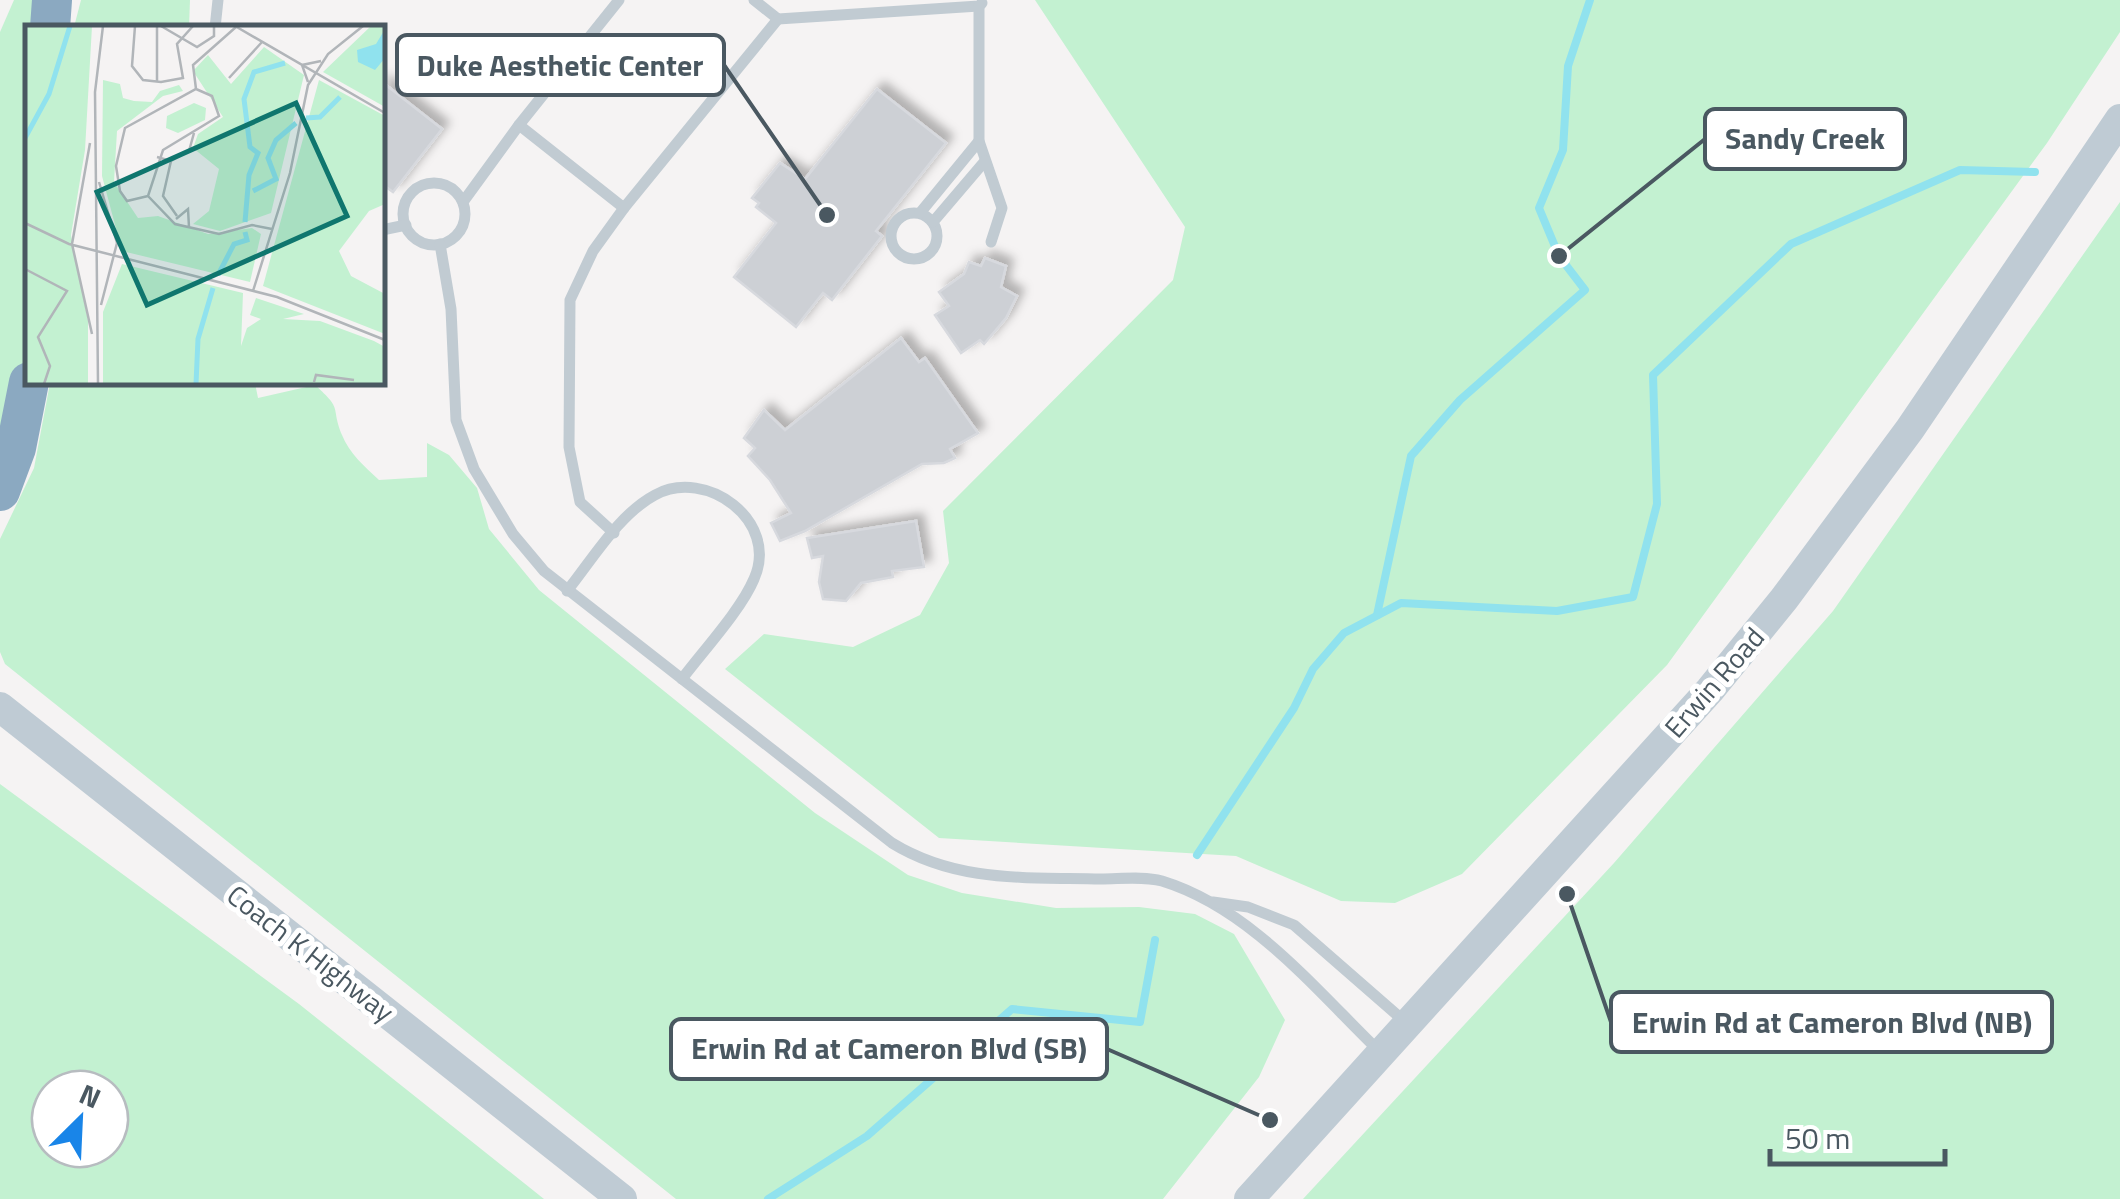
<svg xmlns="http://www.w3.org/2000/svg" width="2120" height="1199" viewBox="0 0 2120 1199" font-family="'Titillium Web',sans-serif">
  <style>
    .green { fill: #c3f1d1; fill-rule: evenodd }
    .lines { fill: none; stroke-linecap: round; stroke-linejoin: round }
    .stream { stroke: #90e2ee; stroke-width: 8 }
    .building { fill: #cdd0d5; stroke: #d7d9de; stroke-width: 2.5; filter: url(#shadow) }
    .lane { stroke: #c1cbd2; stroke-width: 11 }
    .secondary { stroke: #bfcbd4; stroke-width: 30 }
    .highway { stroke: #8ba9c1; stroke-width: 40 }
    .labels { text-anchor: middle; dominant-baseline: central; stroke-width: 10; stroke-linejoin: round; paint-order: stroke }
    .street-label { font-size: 28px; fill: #4a5861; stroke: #fff }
    .inset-river { fill: none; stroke: #90e2ee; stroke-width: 5 }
    .inset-road { fill: none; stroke: #b1b5b9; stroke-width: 2.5 }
    .view { fill: #0f766e; fill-opacity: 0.15; stroke: #0f766e; stroke-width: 5 }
    .inset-edge { fill: none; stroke: #4a5861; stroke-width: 5 }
    .leader { fill: none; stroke: #4a5861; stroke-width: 4 }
    .callout-dot { fill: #4a5861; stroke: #fff; stroke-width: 4 }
    .callout { fill: #fff; stroke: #4a5861; stroke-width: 4 }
    .callout-label { font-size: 30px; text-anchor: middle; font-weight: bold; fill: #4a5861 }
  </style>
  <defs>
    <filter id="shadow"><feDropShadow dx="7" dy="-7" stdDeviation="5" flood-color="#0004"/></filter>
  </defs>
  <rect width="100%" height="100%" fill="#f5f3f3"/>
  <g class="green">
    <polygon points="14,0 41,0 39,27 28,28 25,356 13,418 0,463 0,32"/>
    <polygon points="81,0 190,0 189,27 74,27"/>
    <polygon points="1035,0 2120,0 2120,32 2047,143 1667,665 1462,874 1395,903 1341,901 1236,856 939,838 725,669 764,634 853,647 920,615 949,563 943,511 1173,280 1185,227"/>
    <polygon points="2120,202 2120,1199 1303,1199 1614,863 1833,611"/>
    <path d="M50 383H255L258 398 315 385C344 411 330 405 342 435 349 453 365 467 379 480L427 477V443L449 455 477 488 489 529 539 590 815 813 908 875 962 893 1056 908 1139 907 1195 914 1234 934 1285 1020 1259 1077 1163 1199H676L5 664 0 652V539L34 468Z"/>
    <path d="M0 784 299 1004 544 1199H0ZM50 1089H110V1149H50Z"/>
  </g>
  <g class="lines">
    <g class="stream">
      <polyline points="1377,615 1411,456 1460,400 1585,290 1559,256 1539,208 1563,150 1568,66 1590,0"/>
      <polyline points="1197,855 1294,708 1313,669 1344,633 1401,603 1557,611 1633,597 1657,504 1653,375 1791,244 1960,170 2035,172"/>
      <polyline points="768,1199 867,1136 1012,1009 1140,1022 1155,940"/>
    </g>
  </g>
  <g class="building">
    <polygon points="382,82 442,129 393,192 382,184"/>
    <polygon points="877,89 946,143 876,231 882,236 832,300 823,293 796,327 734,277 776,223 756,207 759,203 752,198 780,163 805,179"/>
    <polygon points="985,258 1006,266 1001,287 1017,296 1006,318 984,344 980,340 961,353 935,315 949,306 939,292 964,274 969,262 981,266"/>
    <polygon points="901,338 919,362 925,358 978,433 950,449 955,458 944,463 922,464 805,531 780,541 771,523 791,513 770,480 748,456 755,448 744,438 764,410 785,430"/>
    <polygon points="916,521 924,567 892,571 893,577 861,583 846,601 823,599 819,582 823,556 812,558 807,538"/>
  </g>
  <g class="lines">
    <g class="lane">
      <polyline points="754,0 778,19 979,6 982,3"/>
      <polyline points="979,6 979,141 1002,208 991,242"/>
      <polyline points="215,28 218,0"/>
      <polyline points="519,125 624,208"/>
      <circle cx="434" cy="214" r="31"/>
      <polyline points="463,202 519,125 619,0"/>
      <circle cx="914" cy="236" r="23"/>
      <polyline points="920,213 979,141"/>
      <polyline points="933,222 985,161"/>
      <polyline points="382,230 406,225"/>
      <path d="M440 244 451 309 456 420 474 469 513 534 544 571 892 843C957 883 1027 877 1101 879 1120 879 1144 876 1162 881 1250 908 1315 989 1379 1051"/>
      <polyline points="614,533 580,502 569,447 570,300 593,251 624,208 778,19"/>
      <path d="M567 591C592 560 619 514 655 495 706 467 780 521 754 579 741 610 703 651 682 679"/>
      <polyline points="1213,902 1248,907 1294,925 1404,1021"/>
    </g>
    <g class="secondary">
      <polyline points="0,707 622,1199"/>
      <polyline points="1249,1199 1710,690 1784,599 1910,429 2120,119"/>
    </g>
    <g class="highway">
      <polyline points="50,28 52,0"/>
      <polyline points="0,491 16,448 29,382"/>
    </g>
  </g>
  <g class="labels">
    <g class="street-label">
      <text transform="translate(1714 682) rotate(-49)">Erwin Road</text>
      <text transform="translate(311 953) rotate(38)">Coach K Highway</text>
    </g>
  </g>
  <g transform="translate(25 25)">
    <rect width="360" height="360" fill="#f5f3f3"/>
    <path d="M0 1H67L60 125 46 210 63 296V359H0ZM346 1H360V82L298 47ZM239 22 279 50 246 188 195 206 168 199 184 186 194 144 168 123 173 109 198 92 168 46 183 30 206 59ZM78 55 95 59 98 73 109 76 127 77 135 66 154 60 158 66 138 71 92 106 89 157 113 193 133 191 183 209 227 203 236 209 225 257 97 226 77 151ZM294 55 360 91V179L344 186 314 226 326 251 360 269V309L238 261ZM169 78 181 83 180 95 153 108 141 103 142 91ZM97 239 218 268 216 321 222 303 236 294 225 290 231 273 279 289 258 294 295 296 349 316 360 322V359H78V287Z" fill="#c3f1d1"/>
    <path d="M360 4V33L350 45 333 37 332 25 351 19Z" fill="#90e2ee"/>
    <path class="inset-river" d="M281 93 295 92 315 72M0 113 24 69 45 1M228 166 251 154 243 133 251 115 271 98M220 197 224 150 233 128 225 122 219 74 229 47 260 38M193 250 209 219 222 215 220 207M171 359 173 314 188 263"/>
    <path class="inset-road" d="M110 1 107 41 118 55 136 57 158 53 152 19 168 1M136 1 172 22 189 11V1M210 1 360 88M204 53 237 17M132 57V1M283 57 277 40 296 36M171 64 168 40 211 2M65 118 47 219 67 309M132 132 146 136 164 126 169 108M146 136 138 171 152 191M74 157 92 218 76 280M123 171 102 176 95 166 91 141 100 103 171 64 187 71 194 91 138 125 123 171 150 199 194 209 227 200 247 204M151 194 163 184 164 202M0 198 44 219 252 272 360 315M0 244 42 266 13 312 25 341 19 359M228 266 265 148 283 60 303 29 338 1M289 357 291 350 329 355M73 359 70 67 78 1"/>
    <path class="view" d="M271 78 322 191 122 280 72 167Z"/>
    <rect width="360" height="360" class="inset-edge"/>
  </g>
  <path class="leader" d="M827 215L724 65M1559 256L1705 139M1567 894L1611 1022M1270 1120L1107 1049"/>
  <g class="callout-dot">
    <circle cx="827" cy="215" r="10"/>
    <circle cx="1559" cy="256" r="10"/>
    <circle cx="1567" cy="894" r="10"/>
    <circle cx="1270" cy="1120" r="10"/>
  </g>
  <g class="callout">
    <rect x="397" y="35" width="327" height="60" rx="10"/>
    <rect x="1705" y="109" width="200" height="60" rx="10"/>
    <rect x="1611" y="992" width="441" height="60" rx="10"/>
    <rect x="671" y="1019" width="436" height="60" rx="10"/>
  </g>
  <g class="callout-label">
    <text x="560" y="76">Duke Aesthetic Center</text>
    <text x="1805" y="149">Sandy Creek</text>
    <text x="1832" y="1033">Erwin Rd at Cameron Blvd (NB)</text>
    <text x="889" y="1059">Erwin Rd at Cameron Blvd (SB)</text>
  </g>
  <g transform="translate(80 1119) rotate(24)"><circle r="48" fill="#ffffff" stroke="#b7bcc0" stroke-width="2.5"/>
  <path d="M0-8L18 38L0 25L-18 38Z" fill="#1985e8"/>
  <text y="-15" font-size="28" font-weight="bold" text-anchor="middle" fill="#4a5861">N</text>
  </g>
  <path d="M1770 1149v15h175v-15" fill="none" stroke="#4a5861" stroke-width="5"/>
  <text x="1785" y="1149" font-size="30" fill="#4a5861" stroke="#ffffff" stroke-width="8" paint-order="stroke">50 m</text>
</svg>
